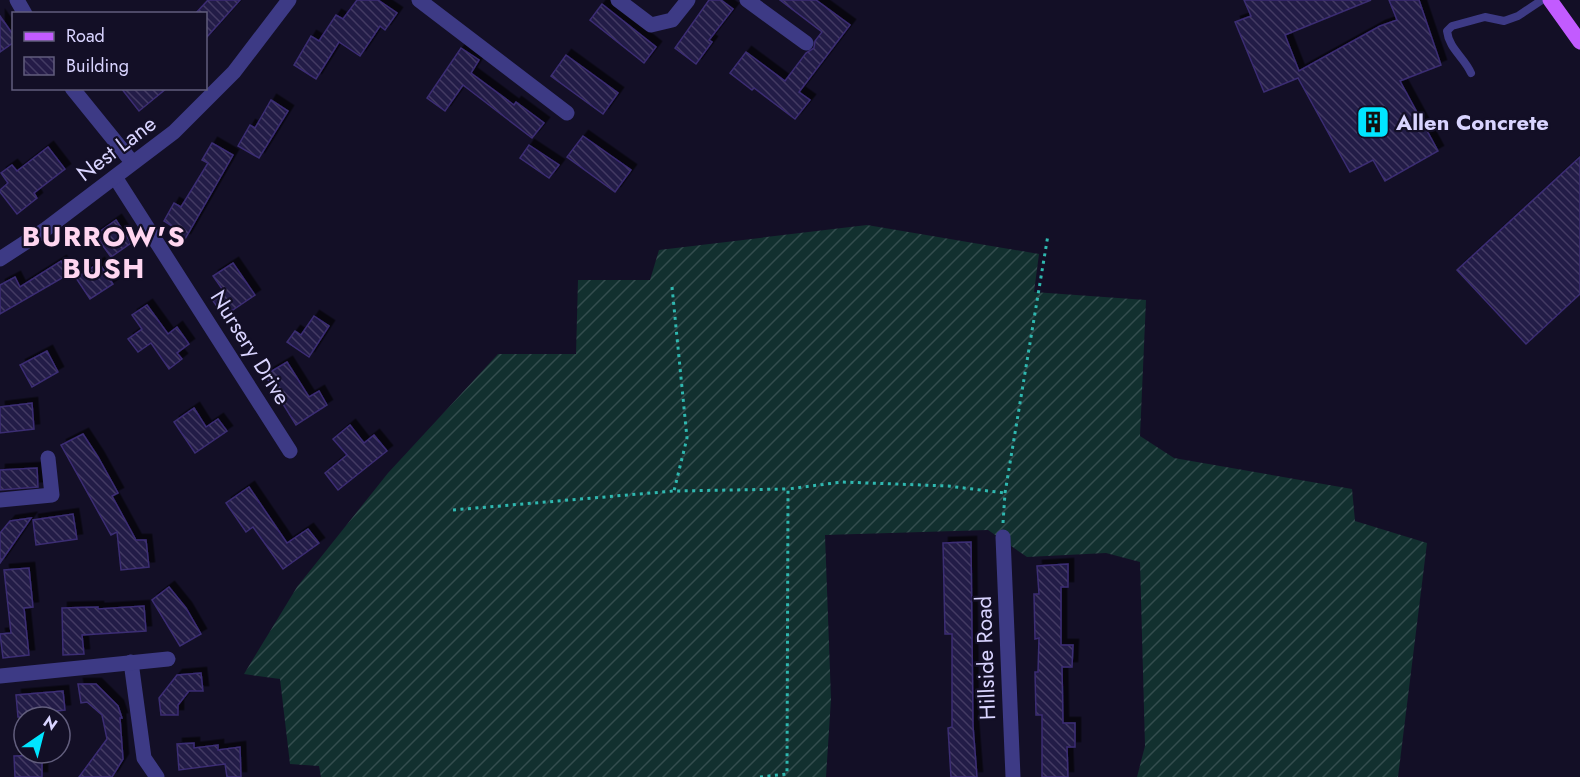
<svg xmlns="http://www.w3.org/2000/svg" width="1580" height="777" viewBox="0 0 1580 777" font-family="Jost,sans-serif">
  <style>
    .garden { fill: url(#garden-furrows) }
    .building { fill: url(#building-back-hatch); stroke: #3b2d73; stroke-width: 1.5; filter: url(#shadow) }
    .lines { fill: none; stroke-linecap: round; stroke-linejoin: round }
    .path { stroke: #2fb8b0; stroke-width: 3; stroke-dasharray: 3 4.5; stroke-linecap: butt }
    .service { stroke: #3d3a85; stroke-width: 8 }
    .minor { stroke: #3d3a85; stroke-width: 15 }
    .tertiary { stroke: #3d3a85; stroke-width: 15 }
    .primary { stroke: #c25bff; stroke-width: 15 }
    .labels { text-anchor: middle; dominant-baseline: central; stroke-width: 4.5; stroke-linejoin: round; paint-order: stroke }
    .poi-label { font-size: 22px; font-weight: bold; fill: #d9d4ff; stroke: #130f26; text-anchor: start }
    .street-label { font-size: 22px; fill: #d9d4ff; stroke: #130f26 }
    .district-label { font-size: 28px; font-weight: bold; letter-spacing: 1.5px; fill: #ffd6f0; stroke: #130f26 }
  </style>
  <defs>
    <pattern id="garden-furrows" width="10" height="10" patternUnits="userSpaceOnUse" patternTransform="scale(1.5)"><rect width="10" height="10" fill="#12302f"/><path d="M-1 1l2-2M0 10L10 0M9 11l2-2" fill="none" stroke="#344d4e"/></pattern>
    <pattern id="building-back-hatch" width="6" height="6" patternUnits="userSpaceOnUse" patternTransform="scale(1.5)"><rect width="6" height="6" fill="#241b47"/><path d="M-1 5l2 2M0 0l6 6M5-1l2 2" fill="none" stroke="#433b63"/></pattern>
    <filter id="shadow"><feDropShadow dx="5.5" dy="-5.5" stdDeviation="0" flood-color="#0009"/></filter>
  </defs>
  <rect width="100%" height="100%" fill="#130f26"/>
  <polygon class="garden" points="867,225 1039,254 1034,292 1146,300 1140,436 1174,458 1352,489 1355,521 1427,543 1398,777 1137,777 1145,746 1140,562 1106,553 1027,557 988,530 825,535 831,699 826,777 321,777 319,766 290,764 280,679 244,674 297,587 388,473 498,354 576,354 578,280 650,280 659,250"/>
  <g class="building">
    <polygon points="208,0 240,0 206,38 206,14 195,14"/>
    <polygon points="357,0 378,0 397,13 385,30 380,26 360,56 339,42 316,79 294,65 311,36 319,41 336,15 343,19"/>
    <polygon points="709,0 721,0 733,9 709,40 712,42 696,64 675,48"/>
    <polygon points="780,0 816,0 850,25 799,92 810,100 795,119 754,88 752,90 730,73 746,52 785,81 806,53 814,48 815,41 822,32"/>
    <polygon points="1244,0 1371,0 1285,35 1299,71 1380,26 1397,20 1389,0 1419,0 1441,65 1400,81 1438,151 1385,181 1373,160 1350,172 1298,78 1264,92 1235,22 1251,16"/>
    <polygon points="602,4 656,47 644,63 590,20"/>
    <polygon points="0,16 14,36 14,42 0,52"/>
    <polygon points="461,48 479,60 471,73 514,105 516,102 544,123 532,138 463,85 445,111 427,98"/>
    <polygon points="566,55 618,93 603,114 551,76"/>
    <polygon points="121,88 167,88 139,111"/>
    <polygon points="271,100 288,111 259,158 238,146 250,125 255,128"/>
    <polygon points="583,136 631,170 615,192 567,157"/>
    <polygon points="212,143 233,155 185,239 169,230 172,226 164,221 174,203 181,207 208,163 202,160"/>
    <polygon points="529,145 559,165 549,178 520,158"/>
    <polygon points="48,147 65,169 34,193 37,198 17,214 0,192 0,190 8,183 1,173 12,165 17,171"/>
    <polygon points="1580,157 1580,294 1526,344 1457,270"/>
    <polygon points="116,220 131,243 111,257 95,235"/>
    <polygon points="61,261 69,274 0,314 0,285 15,277 20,287"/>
    <polygon points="99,263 113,284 90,299 76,278"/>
    <polygon points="233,263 255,295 224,316 213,301 225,293 213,276"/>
    <polygon points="147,305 168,334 177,327 189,344 177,353 182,359 169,369 151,343 138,352 128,339 142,329 132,315"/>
    <polygon points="314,316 329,326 309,357 287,342 295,331 301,335"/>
    <polygon points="47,351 58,372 32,387 20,365"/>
    <polygon points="287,362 309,397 319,391 327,405 296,425 265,375"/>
    <polygon points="32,403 34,429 0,433 0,407"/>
    <polygon points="194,408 206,427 218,419 227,431 195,453 174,422"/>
    <polygon points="350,425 364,443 374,435 387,451 338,490 325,473 347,455 333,439"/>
    <polygon points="83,434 98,457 118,493 112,496 136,540 146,540 149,567 121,570 117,532 111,535 61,445"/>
    <polygon points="37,468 38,487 0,490 0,470"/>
    <polygon points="249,487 287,543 308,529 319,543 283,569 253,527 246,532 226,503"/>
    <polygon points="73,514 77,539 36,545 33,520"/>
    <polygon points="31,518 0,563 0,533 10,521"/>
    <polygon points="971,542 973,726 977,777 951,777 948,728 952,727 952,634 945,634 943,543"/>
    <polygon points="1068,564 1068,587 1061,587 1061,645 1073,645 1072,667 1062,667 1063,723 1075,723 1075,747 1067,747 1068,777 1042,777 1042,715 1036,715 1035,672 1038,672 1039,638 1035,639 1034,594 1039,594 1037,566"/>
    <polygon points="29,568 33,607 24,608 29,655 3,658 0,634 11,633 4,570"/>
    <polygon points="169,587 186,608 201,634 180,646 152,600"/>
    <polygon points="144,606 146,631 82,635 84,654 63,655 62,608 98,607 98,609"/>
    <polygon points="201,673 203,691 189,691 178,705 178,715 161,715 159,698 177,675"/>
    <polygon points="78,684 96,684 118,706 122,718 120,718 123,759 112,777 79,777 107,739 102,715 87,702 81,703"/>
    <polygon points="63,691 65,710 37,713 37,717 18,717 16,695"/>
    <polygon points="194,743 194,748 218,745 218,750 240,747 241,777 227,777 225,764 179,770 177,744"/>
    <polygon points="42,755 42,777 15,777 14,756"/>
  </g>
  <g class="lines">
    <g class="path">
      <polyline points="672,287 687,438 674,491"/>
      <polyline points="453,510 674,491 788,489"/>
      <polyline points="1003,523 1005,493 1048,235"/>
      <polyline points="760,777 787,774 788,489 842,482 948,486 1005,493"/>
    </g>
    <path class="service" d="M1471 73C1464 57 1449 49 1447 31L1452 26 1485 17 1504 21 1518 16 1542 0"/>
    <g class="minor">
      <polyline points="419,0 567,113"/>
      <polyline points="618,0 651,25 672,20 688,0"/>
      <polyline points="747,0 806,43"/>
      <polyline points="115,177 290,451"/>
      <polyline points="0,500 52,495 48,458"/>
      <polyline points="1003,537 1013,777"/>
      <polyline points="131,662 144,758 157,777"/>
      <polyline points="0,676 168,659"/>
    </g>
    <g class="tertiary">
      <polyline points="17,0 25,14"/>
      <polyline points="72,88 132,162"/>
      <polyline points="0,259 46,229 174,132 234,72 289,0"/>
    </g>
    <polyline class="primary" points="1550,0 1580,42"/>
  </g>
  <defs>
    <symbol id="building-square" viewBox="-11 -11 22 22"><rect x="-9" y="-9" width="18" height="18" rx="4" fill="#00e5ff" stroke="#130f26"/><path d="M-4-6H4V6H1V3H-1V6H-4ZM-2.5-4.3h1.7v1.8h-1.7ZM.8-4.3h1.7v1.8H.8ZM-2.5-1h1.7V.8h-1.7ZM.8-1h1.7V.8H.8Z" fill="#111"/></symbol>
  </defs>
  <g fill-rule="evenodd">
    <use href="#building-square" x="1354" y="103" width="38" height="38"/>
  </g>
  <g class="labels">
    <g class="poi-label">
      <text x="1396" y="122">Allen Concrete</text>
    </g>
    <g class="street-label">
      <text transform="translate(116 148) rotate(-37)">Nest Lane</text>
      <text transform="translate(251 347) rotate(58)">Nursery Drive</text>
      <text transform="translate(985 658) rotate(-92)">Hillside Road</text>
    </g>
    <g class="district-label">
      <text x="104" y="236">BURROW'S<tspan x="104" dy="32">BUSH</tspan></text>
    </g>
  </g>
  <rect x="12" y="12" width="195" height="78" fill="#130f26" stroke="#625e7d" stroke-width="1.5"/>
  <rect x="24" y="32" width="30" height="9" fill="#c25bff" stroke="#625e7d" stroke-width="1.5"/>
  <text x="66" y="42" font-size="18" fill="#d9d4ff">Road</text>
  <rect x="24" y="57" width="30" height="18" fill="url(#building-back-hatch)" stroke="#625e7d" stroke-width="1.5"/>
  <text x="66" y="72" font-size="18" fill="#d9d4ff">Building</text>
  <g transform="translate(42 735) rotate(35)"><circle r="28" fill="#130f26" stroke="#625e7d" stroke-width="1.5"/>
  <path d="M0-4.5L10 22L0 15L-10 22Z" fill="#00e5ff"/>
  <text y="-9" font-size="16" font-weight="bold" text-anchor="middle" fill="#d9d4ff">N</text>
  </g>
</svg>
